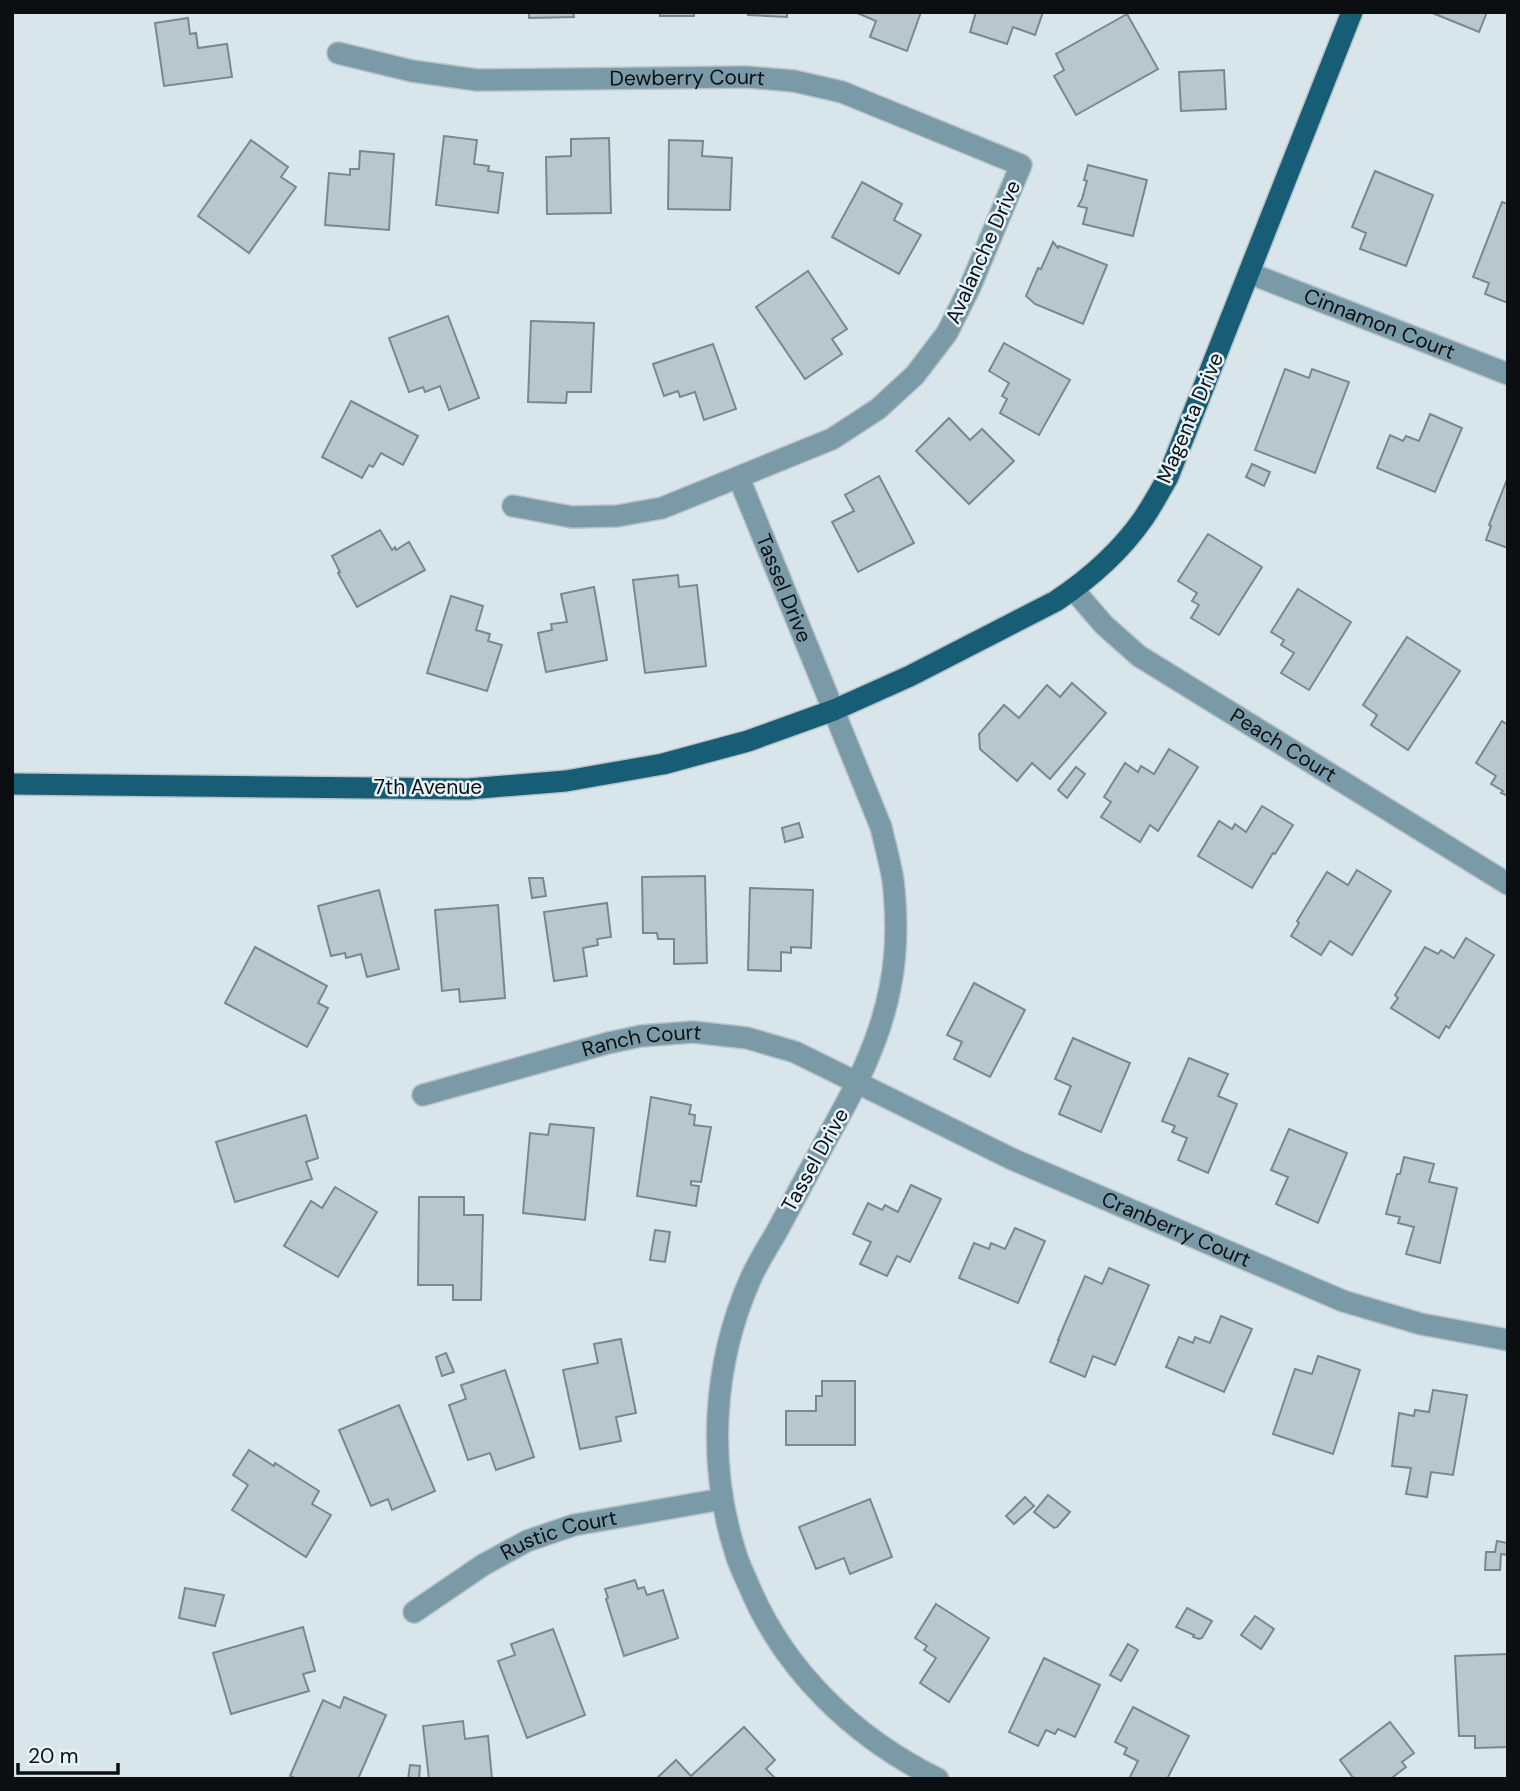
<svg xmlns="http://www.w3.org/2000/svg" width="1520" height="1791" viewBox="0 0 1520 1791" font-family="'DM Sans',sans-serif">
  <style>
    .building { fill: #b9c6cc; stroke: #7b878d; stroke-width: 2 }
    .lines { fill: none; stroke-linecap: round; stroke-linejoin: round }
    .minor-casing { stroke: #b7c3c8; stroke-width: 24 }
    .major-casing { stroke: #b7c3c8; stroke-width: 24 }
    .minor { stroke: #7a9aa8; stroke-width: 21 }
    .major { stroke: #175d76; stroke-width: 21 }
    .labels { text-anchor: middle; dominant-baseline: central; stroke-width: 5; stroke-linejoin: round; paint-order: stroke }
    .street-label { font-size: 21px; fill: #0b0f11; stroke: #e5f2f9 }
  </style>
  <rect width="100%" height="100%" fill="#d8e5eb"/>
  <g class="building">
    <polygon points="529,12 573,12 574,17 529,18"/>
    <rect x="660" y="12" width="34" height="4"/>
    <polygon points="748,12 787,12 787,17 748,15"/>
    <polygon points="855,12 921,12 907,51 870,37 876,21"/>
    <polygon points="976,12 1043,12 1035,35 1013,27 1007,44 970,32"/>
    <polygon points="1430,12 1487,12 1479,32"/>
    <polygon points="1127,14 1158,69 1076,115 1054,76 1064,70 1056,54"/>
    <polygon points="188,18 190,34 196,33 198,48 227,44 232,77 164,86 155,23"/>
    <polygon points="1224,70 1226,109 1181,111 1179,72"/>
    <polygon points="444,136 477,140 474,164 489,166 488,171 503,173 498,213 436,205"/>
    <polygon points="609,138 611,213 547,214 546,157 571,156 571,139"/>
    <polygon points="251,140 288,167 281,177 296,187 249,253 198,216"/>
    <polygon points="669,140 703,141 702,156 732,158 730,210 668,209"/>
    <polygon points="360,151 394,154 389,230 325,225 329,173 350,175 350,169 359,169"/>
    <polygon points="1088,165 1147,180 1133,236 1083,224 1087,208 1078,206 1082,199 1087,181 1084,180"/>
    <polygon points="1375,171 1433,195 1406,266 1360,249 1366,233 1352,227"/>
    <polygon points="862,182 902,204 894,220 921,235 899,274 832,237"/>
    <polygon points="1502,202 1508,204 1508,303 1485,294 1489,283 1473,277"/>
    <polygon points="1053,242 1058,248 1059,246 1107,265 1083,324 1035,304 1026,296 1038,268 1041,269"/>
    <polygon points="808,271 847,329 832,339 842,354 805,379 756,307"/>
    <polygon points="448,316 479,398 449,410 440,386 425,392 423,387 409,392 389,338"/>
    <polygon points="531,321 594,323 591,392 567,392 566,403 528,402"/>
    <polygon points="1004,343 1070,380 1039,435 1000,413 1007,399 1002,396 1009,383 989,371"/>
    <polygon points="713,344 736,409 704,420 695,392 680,397 678,391 664,396 653,364"/>
    <polygon points="1285,369 1309,378 1312,369 1349,382 1315,473 1255,450"/>
    <polygon points="351,401 418,436 403,465 381,453 373,467 369,465 362,478 322,457"/>
    <polygon points="1430,414 1462,428 1435,492 1377,468 1390,435 1403,441 1406,436 1419,441"/>
    <polygon points="949,418 970,440 982,429 1014,461 969,504 916,451"/>
    <polygon points="1252,464 1270,472 1264,486 1246,477"/>
    <polygon points="879,476 914,543 858,572 832,522 854,511 845,495"/>
    <polygon points="1508,477 1508,548 1486,540 1491,526 1489,525"/>
    <polygon points="380,530 392,550 395,547 396,550 409,542 425,570 357,607 338,573 340,572 332,556"/>
    <polygon points="1208,534 1262,567 1219,635 1191,618 1199,605 1192,601 1197,593 1178,581"/>
    <polygon points="678,575 679,587 697,585 706,666 645,673 633,580"/>
    <polygon points="594,587 607,660 546,672 538,633 552,630 551,624 567,622 561,594"/>
    <polygon points="1298,589 1351,622 1309,690 1281,673 1294,653 1281,645 1284,640 1271,632"/>
    <polygon points="451,596 483,606 476,630 490,634 488,641 502,645 487,691 427,673"/>
    <polygon points="1407,637 1460,671 1408,750 1371,725 1377,715 1363,705"/>
    <polygon points="1072,683 1106,713 1050,779 1032,763 1017,781 980,749 979,734 1004,705 1019,718 1047,685 1060,697"/>
    <polygon points="1502,721 1508,725 1508,796 1501,793 1503,791 1491,784 1496,776 1476,763"/>
    <polygon points="1169,749 1198,767 1158,831 1150,825 1140,842 1101,817 1111,802 1104,797 1125,763 1138,772 1141,766 1154,774"/>
    <polygon points="1076,767 1085,774 1067,798 1058,790"/>
    <polygon points="1262,806 1293,825 1275,854 1273,853 1252,888 1198,856 1219,821 1232,829 1235,824 1246,832"/>
    <polygon points="799,823 803,837 785,842 782,828"/>
    <polygon points="1357,870 1391,891 1352,955 1330,941 1321,955 1291,936 1299,923 1297,921 1327,872 1348,885"/>
    <polygon points="705,876 707,963 674,964 674,939 658,939 657,933 643,933 642,877"/>
    <polygon points="529,878 543,878 546,896 532,898"/>
    <polygon points="750,888 813,890 811,948 791,947 791,953 781,952 781,971 748,970"/>
    <polygon points="379,890 399,969 367,977 361,954 346,958 345,953 331,956 318,906"/>
    <polygon points="607,903 611,937 597,939 598,945 583,948 587,976 554,981 544,912"/>
    <polygon points="498,905 505,998 460,1002 459,989 442,991 435,910"/>
    <polygon points="1466,938 1494,955 1449,1028 1446,1026 1439,1038 1391,1008 1398,998 1395,995 1425,947 1438,954 1441,950 1454,958"/>
    <polygon points="255,947 327,986 318,1003 328,1008 307,1047 225,1003"/>
    <polygon points="974,983 1025,1010 990,1077 954,1059 962,1042 947,1035"/>
    <polygon points="1073,1038 1130,1063 1101,1132 1059,1114 1071,1086 1055,1079"/>
    <polygon points="1189,1058 1228,1074 1218,1096 1237,1104 1208,1173 1178,1160 1187,1138 1172,1132 1175,1126 1162,1121"/>
    <polygon points="651,1097 691,1105 689,1114 695,1115 694,1125 711,1127 701,1182 691,1181 691,1185 699,1186 696,1206 637,1196"/>
    <polygon points="306,1115 318,1158 306,1162 312,1179 235,1202 216,1142"/>
    <polygon points="550,1124 594,1128 585,1220 523,1213 530,1133 548,1135"/>
    <polygon points="1289,1129 1347,1153 1318,1223 1276,1204 1288,1177 1271,1170"/>
    <polygon points="1404,1157 1434,1164 1429,1182 1457,1188 1440,1263 1406,1254 1414,1227 1398,1223 1400,1217 1386,1214 1397,1174 1400,1174"/>
    <polygon points="911,1185 941,1199 910,1262 897,1256 887,1276 860,1264 871,1242 853,1234 868,1203 882,1210 885,1205 898,1212"/>
    <polygon points="335,1187 377,1212 338,1277 284,1246 311,1201 322,1208"/>
    <polygon points="419,1197 464,1197 464,1215 483,1215 481,1300 453,1300 453,1285 418,1285"/>
    <polygon points="1015,1228 1045,1241 1018,1303 959,1278 974,1243 989,1249 991,1243 1005,1249"/>
    <polygon points="655,1230 670,1232 665,1262 650,1260"/>
    <polygon points="1109,1268 1149,1285 1115,1365 1093,1356 1085,1377 1050,1362 1059,1340 1058,1340 1085,1276 1102,1284"/>
    <polygon points="1221,1316 1252,1329 1224,1392 1166,1367 1179,1337 1193,1343 1195,1337 1210,1343"/>
    <polygon points="621,1339 636,1413 616,1417 621,1441 580,1449 563,1370 598,1363 594,1344"/>
    <polygon points="446,1353 454,1372 442,1376 436,1357"/>
    <polygon points="1318,1356 1360,1370 1333,1454 1273,1434 1295,1369 1312,1374"/>
    <polygon points="505,1370 534,1457 496,1470 490,1453 468,1460 449,1405 466,1399 461,1385"/>
    <polygon points="822,1381 855,1381 855,1445 786,1445 786,1411 816,1411 816,1396 822,1396"/>
    <polygon points="1433,1390 1467,1395 1453,1475 1431,1472 1427,1497 1406,1494 1411,1468 1392,1466 1399,1413 1414,1416 1415,1410 1429,1412"/>
    <polygon points="399,1405 435,1491 392,1510 388,1499 371,1506 339,1430"/>
    <polygon points="249,1450 274,1466 275,1463 319,1491 312,1504 331,1515 306,1557 232,1510 248,1485 233,1475"/>
    <polygon points="1048,1495 1070,1512 1057,1527 1054,1528 1034,1512"/>
    <polygon points="1025,1497 1034,1506 1014,1524 1006,1516"/>
    <polygon points="870,1499 892,1557 850,1574 844,1558 816,1569 799,1527"/>
    <polygon points="1497,1541 1508,1543 1508,1555 1501,1554 1500,1570 1485,1570 1486,1552 1495,1552"/>
    <polygon points="635,1580 638,1589 644,1587 647,1595 663,1590 678,1638 624,1656 606,1599 608,1598 605,1589"/>
    <polygon points="185,1588 224,1595 215,1626 179,1618"/>
    <polygon points="936,1604 989,1638 949,1702 920,1683 936,1658 924,1650 927,1646 915,1638"/>
    <polygon points="1187,1608 1212,1621 1202,1638 1199,1639 1193,1637 1194,1635 1176,1627"/>
    <polygon points="1255,1616 1274,1629 1261,1649 1241,1635"/>
    <polygon points="303,1627 315,1671 303,1674 309,1691 231,1714 213,1653"/>
    <polygon points="553,1629 585,1715 527,1738 498,1661 515,1655 511,1644"/>
    <polygon points="1128,1644 1138,1650 1121,1681 1110,1675"/>
    <polygon points="1508,1654 1508,1747 1475,1748 1475,1736 1459,1736 1455,1656"/>
    <polygon points="1044,1658 1100,1685 1075,1737 1058,1729 1055,1734 1046,1730 1038,1746 1009,1732"/>
    <polygon points="344,1697 386,1715 358,1779 297,1779 290,1776 323,1700 340,1708"/>
    <polygon points="1133,1707 1189,1736 1167,1779 1129,1779 1138,1761 1124,1754 1127,1748 1115,1742"/>
    <polygon points="463,1721 465,1739 488,1736 492,1779 429,1779 423,1726"/>
    <polygon points="1390,1722 1414,1753 1402,1762 1406,1767 1393,1777 1395,1779 1354,1779 1340,1760"/>
    <polygon points="744,1727 775,1760 766,1769 776,1779 656,1779 676,1760 691,1776"/>
    <polygon points="410,1765 420,1766 419,1779 408,1779"/>
  </g>
  <g class="lines">
    <defs>
      <g id="minor">
        <path id="s1" d="M338 53 412 71 477 80 746 77 794 81 842 92 1021 165 970 287 947 333 915 375 878 409 832 439 662 508 617 516 572 517 513 506"/>
        <path id="s2" d="M1249 273 1508 374"/>
        <path id="s3" d="M739 478 881 827C885 845 890 862 893 880 897 915 897 954 890 988 879 1045 853 1092 825 1142 809 1172 792 1203 776 1233 767 1248 757 1264 750 1280 713 1364 707 1463 735 1551 738 1563 744 1574 749 1586 785 1672 855 1738 938 1779"/>
        <path id="s4" d="M1073 589 1104 625 1139 656 1508 884"/>
        <path id="s5" d="M423 1095 608 1043 641 1036 693 1032 747 1038 795 1052 1012 1159 1343 1301 1421 1324 1508 1340"/>
        <path id="s6" d="M414 1612 483 1565 527 1541 574 1525 722 1499"/>
      </g>
      <path id="major" d="M12 784 468 789 566 781 663 764 748 741 834 710 910 676 1056 601C1089 579 1120 552 1143 519 1152 506 1160 491 1168 477L1352 12"/>
    </defs>
    <use href="#minor" class="minor-casing"/>
    <use href="#major" class="major-casing"/>
    <use href="#minor" class="minor"/>
    <use href="#major" class="major"/>
  </g>
  <g class="labels">
    <g class="street-label">
      <text stroke="none"><textPath href="#s1" startOffset="352">Dewberry Court</textPath></text>
      <text transform="translate(983 252) rotate(-66)">Avalanche Drive</text>
      <text stroke="none"><textPath href="#s2" startOffset="140">Cinnamon Court</textPath></text>
      <text transform="translate(1190 418) rotate(-67)">Magenta Drive</text>
      <text stroke="none"><textPath href="#s3" startOffset="119">Tassel Drive</textPath></text>
      <text stroke="none"><textPath href="#s4" startOffset="264">Peach Court</textPath></text>
      <text x="428" y="787">7th Avenue</text>
      <text stroke="none"><textPath href="#s5" startOffset="226">Ranch Court</textPath></text>
      <text transform="translate(815 1160) rotate(-61)">Tassel Drive</text>
      <text stroke="none"><textPath href="#s5" startOffset="803">Cranberry Court</textPath></text>
      <text stroke="none"><textPath href="#s6" startOffset="166">Rustic Court</textPath></text>
    </g>
  </g>
  <rect width="1520" height="1791" fill="none" stroke="#0b0f11" stroke-width="28"/>
  <path d="M18 1763v10h100v-10" fill="none" stroke="#0b0f11" stroke-width="3.5"/>
  <text x="28" y="1763" font-size="21" fill="#0b0f11" stroke="#e5f2f9" stroke-width="5" paint-order="stroke">20 m</text>
</svg>
